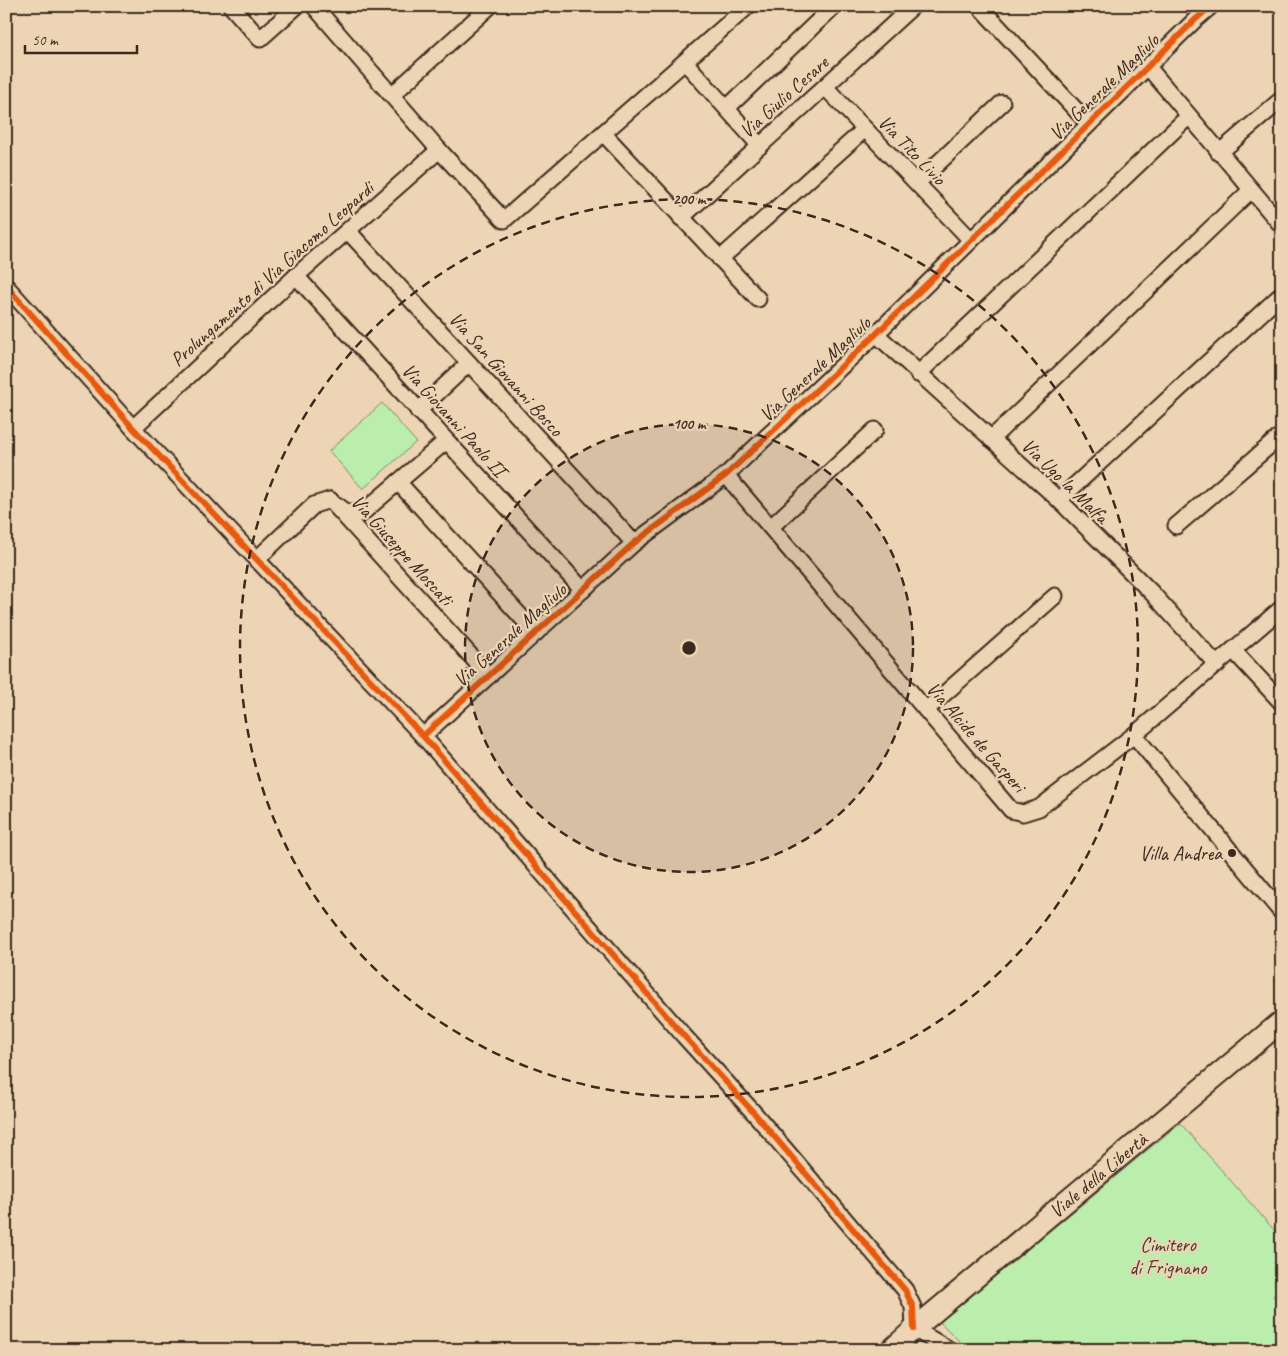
<svg xmlns="http://www.w3.org/2000/svg" width="1288" height="1356" viewBox="0 0 1288 1356" font-family="Caveat,sans-serif">
  <style>
    .green { fill: #bbedac; stroke: #7b8c65 }
    .lines { fill: none; stroke-linecap: round; stroke-linejoin: round }
    .minor-casing { stroke: #3b2a1e; stroke-width: 19 }
    .tertiary-casing { stroke: #3b2a1e; stroke-width: 24 }
    .minor { stroke: #ecd4b4; stroke-width: 15 }
    .tertiary { stroke: #ecd4b4; stroke-width: 20 }
    .cycleway-casing { stroke: #ecd4b4; stroke-width: 9 }
    .cycleway { stroke: #e8590c; stroke-width: 6 }
    .ring { fill: none; stroke: #3b2a1e; stroke-width: 2.5; stroke-dasharray: 9 6 }
    .poi-dot { fill: #3b2a1e; stroke: #ecd4b4; stroke-width: 2 }
    .labels { text-anchor: middle; dominant-baseline: central; stroke-width: 4.5; stroke-linejoin: round; paint-order: stroke }
    .street-label { font-size: 20px; fill: #3b2a1e; stroke: #ecd4b4 }
    .poi-label { font-size: 20px; fill: #3b2a1e; stroke: #ecd4b4; text-anchor: end }
    .park-label { font-size: 20px; fill: #483e2c; stroke: #ecd4b4 }
    .centre { fill: #3b2a1e; stroke: #ecd4b4; stroke-width: 2.5 }
    .ring-label { font-size: 15px; text-anchor: middle; font-weight: bold; fill: #3b2a1e; stroke: #ecd4b4; stroke-width: 4.5; stroke-linejoin: round; paint-order: stroke }
  </style>
  <rect width="100%" height="100%" fill="#ecd4b4"/>
  <filter id="ink" filterUnits="userSpaceOnUse"><feTurbulence type="fractalNoise" baseFrequency=".02" numOctaves="2"/><feDisplacementMap in="SourceGraphic" scale="10" xChannelSelector="R" yChannelSelector="G"/><feConvolveMatrix kernelMatrix="1 2 1 2 8 2 1 2 1" color-interpolation-filters="sRGB"/></filter>
  <g filter="url(#ink)">
    <g class="green">
      <polygon points="382,403 416,442 363,489 329,451"/>
      <polygon points="1180,1123 1282,1239 1282,1288 1273,1296 1282,1307 1282,1350 968,1350 940,1322"/>
    </g>
    <g class="lines">
      <defs>
        <g id="minor">
          <polyline points="231,6 260,39 297,6"/>
          <polyline points="314,6 439,150 504,220 748,6"/>
          <polyline points="979,6 1089,124"/>
          <polyline points="685,62 760,146"/>
          <polyline points="1148,67 1282,226"/>
          <polyline points="825,87 971,240"/>
          <polyline points="392,95 490,6"/>
          <polyline points="727,108 834,6"/>
          <polyline points="604,134 758,299"/>
          <polyline points="1219,153 1282,99"/>
          <polyline points="917,183 1002,103"/>
          <polyline points="681,218 913,6"/>
          <polyline points="348,231 634,543"/>
          <polyline points="720,259 865,129"/>
          <polyline points="296,276 583,590"/>
          <polyline points="6,286 133,428 423,736 684,1036 755,1114 905,1290 913,1307 914,1329 950,1350"/>
          <polyline points="876,334 1059,500 1152,593 1217,665"/>
          <polyline points="918,374 1189,116"/>
          <polyline points="418,411 469,363"/>
          <polyline points="133,428 296,276 439,150"/>
          <polyline points="991,439 1251,190"/>
          <polyline points="726,475 1011,810 1023,813 1039,808 1134,735 1282,608"/>
          <polyline points="398,482 536,633"/>
          <polyline points="330,500 489,676"/>
          <polyline points="1059,500 1282,294"/>
          <polyline points="337,505 345,511 361,514 446,441"/>
          <polyline points="1176,526 1282,435"/>
          <polyline points="771,527 875,430"/>
          <polyline points="256,560 314,505 330,500"/>
          <polyline points="1233,650 1282,703"/>
          <polyline points="926,710 1055,596"/>
          <polyline points="1134,735 1282,913"/>
          <polyline points="423,736 634,543 726,475 876,334 1196,19 1211,6"/>
        </g>
        <g id="tertiary">
          <path id="s1" d="M891 1350 914 1329 1282 1021"/>
        </g>
      </defs>
      <use href="#minor" class="minor-casing"/>
      <use href="#tertiary" class="tertiary-casing"/>
      <use href="#minor" class="minor"/>
      <use href="#tertiary" class="tertiary"/>
      <defs>
        <g id="cycleway">
          <polyline points="6,286 133,428 423,736 684,1036 755,1114 905,1290 913,1307 914,1329"/>
          <polyline points="423,736 634,543 726,475 876,334 1196,19 1211,6"/>
        </g>
      </defs>
      <use href="#cycleway" class="cycleway-casing"/>
      <use href="#cycleway" class="cycleway"/>
    </g>
  </g>
  <circle cx="689" cy="648" r="224" fill="#3b2a1e" fill-opacity=".12"/>
  <g class="ring">
    <circle cx="689" cy="648" r="224"/>
    <circle cx="689" cy="648" r="449"/>
  </g>
  <circle class="poi-dot" cx="1232" cy="853" r="5"/>
  <g class="labels">
    <g class="street-label">
      <text transform="translate(1104 87) rotate(-44)">Via Generale Magliulo</text>
      <text transform="translate(784 97) rotate(-42)">Via Giulio Cesare</text>
      <text transform="translate(912 150) rotate(46)">Via Tito Livio</text>
      <text transform="translate(272 274) rotate(-42)">Prolungamento di Via Giacomo Leopardi</text>
      <text transform="translate(815 369) rotate(-43)">Via Generale Magliulo</text>
      <text transform="translate(506 374) rotate(48)">Via San Giovanni Bosco</text>
      <text transform="translate(454 420) rotate(48)">Via Giovanni Paolo II</text>
      <text transform="translate(1065 481) rotate(44)">Via Ugo la Malfa</text>
      <text transform="translate(402 550) rotate(48)">Via Giuseppe Moscati</text>
      <text transform="translate(510 635) rotate(-42)">Via Generale Magliulo</text>
      <text transform="translate(976 737) rotate(49)">Via Alcide de Gasperi</text>
      <text stroke="none"><textPath href="#s1" startOffset="271">Viale della Libertà</textPath></text>
    </g>
    <g class="poi-label">
      <text x="1222" y="853">Villa Andrea</text>
    </g>
    <g class="park-label">
      <text x="1168" y="1244">Cimitero<tspan x="1168" dy="23">di Frignano</tspan></text>
    </g>
  </g>
  <circle cx="689" cy="648" r="8" class="centre"/>
  <g class="ring-label">
    <text x="689" y="204">200 m</text>
    <text x="689" y="429">100 m</text>
  </g>
  <rect width="1288" height="1356" fill="none" stroke="#ecd4b4" stroke-width="25"/>
  <rect x="12" y="12" width="1263" height="1331" fill="none" stroke="#3b2a1e" stroke-width="2" filter="url(#ink)"/>
  <path d="M25 45v8h112v-8" fill="none" stroke="#3b2a1e" stroke-width="2.5"/>
  <text x="32" y="45" font-size="15" fill="#3b2a1e" stroke="#ecd4b4" stroke-width="4" paint-order="stroke">50 m</text>
</svg>
